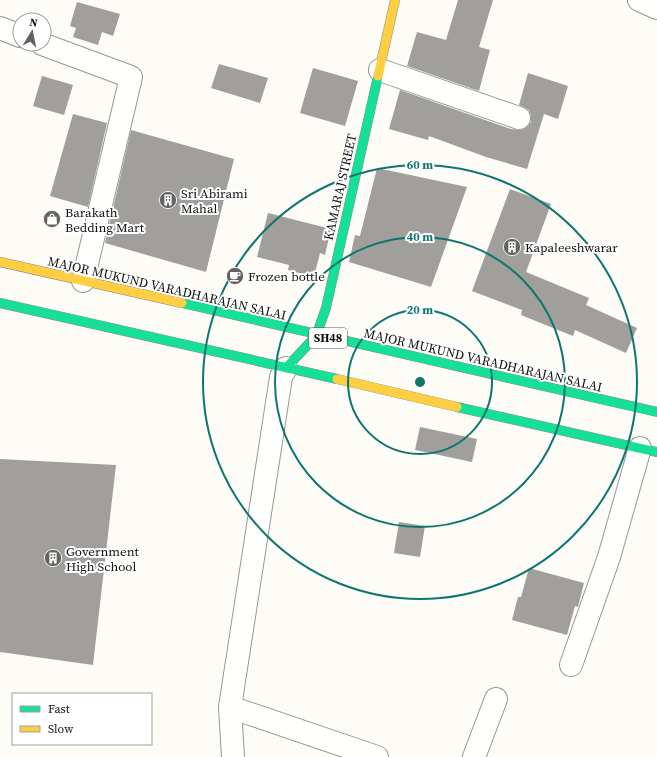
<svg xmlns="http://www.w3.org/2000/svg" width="657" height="757" viewBox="0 0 657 757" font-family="'Source Serif 4',serif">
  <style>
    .building { fill: #a19f9c }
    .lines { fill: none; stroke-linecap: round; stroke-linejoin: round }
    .street-casing { stroke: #979795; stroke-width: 24 }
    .fast-casing { stroke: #8e8d8b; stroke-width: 10 }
    .slow-casing { stroke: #8e8d8b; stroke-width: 10 }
    .street { stroke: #fffffe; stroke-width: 22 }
    .fast { stroke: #16e098; stroke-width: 9 }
    .slow { stroke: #ffcf43; stroke-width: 9 }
    .ring { fill: none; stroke: #0f766e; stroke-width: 2 }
    .labels { text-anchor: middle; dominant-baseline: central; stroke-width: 4; stroke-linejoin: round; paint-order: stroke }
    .shield { fill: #fff; stroke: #585858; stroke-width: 1 }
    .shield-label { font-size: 12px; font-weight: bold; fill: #111 }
    .street-label { font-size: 13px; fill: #111; stroke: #fff }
    .poi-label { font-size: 13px; fill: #111; stroke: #fff; text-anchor: start }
    .centre { fill: #0f766e; stroke: #fff; stroke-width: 2 }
    .ring-label { font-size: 12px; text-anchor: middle; font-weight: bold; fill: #0f766e; stroke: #fff; stroke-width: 4; stroke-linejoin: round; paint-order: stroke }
  </style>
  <rect width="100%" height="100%" fill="#fdfcf7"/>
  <g class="building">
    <polygon points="458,0 493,0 479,47 490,50 479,91 407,66 417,32 446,40"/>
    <polygon points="77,2 120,14 113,36 102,32 98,45 73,37 76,28 70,26"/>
    <polygon points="219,64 268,78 260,103 211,88"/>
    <polygon points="313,68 358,81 345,126 300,113"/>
    <polygon points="528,73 568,86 558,119 544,114 527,169 486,157 429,136 428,140 389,129 400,90 511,129 522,130 527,127 531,122 531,116 529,110 519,105"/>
    <polygon points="42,76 73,85 64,115 33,106"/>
    <polygon points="73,114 107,123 88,207 50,196"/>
    <polygon points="131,130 234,159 206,272 105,243"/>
    <polygon points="377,168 467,187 431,287 349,262 355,235 360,236"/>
    <polygon points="510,189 551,204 526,272 589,298 586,305 637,328 626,353 575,330 573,336 521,315 522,310 472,291"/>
    <polygon points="268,213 331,229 325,255 320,253 314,277 288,270 289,265 257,257"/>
    <polygon points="420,427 477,439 472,462 415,450"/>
    <polygon points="0,459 116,465 93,665 0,652"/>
    <polygon points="399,522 425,526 420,557 394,553"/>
    <polygon points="529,568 584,583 578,607 575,606 567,635 512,620 518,597 521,597"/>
  </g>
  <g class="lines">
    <defs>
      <g id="street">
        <polyline points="639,0 657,8"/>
        <polyline points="0,28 20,36"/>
        <polyline points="42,44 131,77 83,281"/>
        <polyline points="380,70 519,118"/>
        <polyline points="571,665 609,557 640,448"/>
        <polyline points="230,707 377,757"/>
        <polyline points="233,757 230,707 281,377 286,368"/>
        <polyline points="474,757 496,699"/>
      </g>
      <g id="fast">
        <polyline points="0,303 337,379"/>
        <polyline points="182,303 657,412"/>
        <polyline points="286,368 316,336 326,308 378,76"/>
        <polyline points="457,407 657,452"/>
      </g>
      <g id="slow">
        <polyline points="378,76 395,0"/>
        <polyline points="0,262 182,303"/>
        <polyline points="337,379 457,407"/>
      </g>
    </defs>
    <use href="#street" class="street-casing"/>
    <use href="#fast" class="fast-casing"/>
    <use href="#slow" class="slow-casing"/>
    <use href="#street" class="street"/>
    <use href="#fast" class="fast"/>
    <use href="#slow" class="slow"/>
  </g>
  <g class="ring">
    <circle cx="420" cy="382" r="72"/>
    <circle cx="420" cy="382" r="145"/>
    <circle cx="420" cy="382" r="217"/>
  </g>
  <defs>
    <symbol id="building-disc" viewBox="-11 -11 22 22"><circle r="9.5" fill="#646362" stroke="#fff"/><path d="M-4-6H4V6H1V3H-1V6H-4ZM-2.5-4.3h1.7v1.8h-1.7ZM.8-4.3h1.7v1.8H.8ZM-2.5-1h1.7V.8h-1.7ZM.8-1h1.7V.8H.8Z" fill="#fff"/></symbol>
    <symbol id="shop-disc" viewBox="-11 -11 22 22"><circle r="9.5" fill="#646362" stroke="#fff"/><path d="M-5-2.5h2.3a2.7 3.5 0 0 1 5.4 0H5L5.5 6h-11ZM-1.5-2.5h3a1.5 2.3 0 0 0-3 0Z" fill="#fff"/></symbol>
    <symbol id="cafe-disc" viewBox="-11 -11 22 22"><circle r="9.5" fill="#646362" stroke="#fff"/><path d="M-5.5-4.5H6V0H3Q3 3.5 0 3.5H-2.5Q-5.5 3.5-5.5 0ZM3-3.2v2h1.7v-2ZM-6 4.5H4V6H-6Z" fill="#fff"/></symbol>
  </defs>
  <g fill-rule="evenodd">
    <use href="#building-disc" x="158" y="190" width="20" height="20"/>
    <use href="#shop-disc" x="42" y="209" width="20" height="20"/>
    <use href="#building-disc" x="502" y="237" width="20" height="20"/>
    <use href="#cafe-disc" x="225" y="266" width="20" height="20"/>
    <use href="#building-disc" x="43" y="548" width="20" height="20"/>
  </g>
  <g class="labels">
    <rect class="shield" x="309" y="328" width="38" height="20" rx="3"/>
    <g class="shield-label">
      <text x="328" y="338">SH48</text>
    </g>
    <g class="street-label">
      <text transform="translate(340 187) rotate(-77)">KAMARAJ STREET</text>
      <text transform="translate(167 288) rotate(13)">MAJOR MUKUND VARADHARAJAN SALAI</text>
      <text transform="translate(483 360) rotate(13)">MAJOR MUKUND VARADHARAJAN SALAI</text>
    </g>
    <g class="poi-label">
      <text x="181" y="193">Sri Abirami<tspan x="181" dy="15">Mahal</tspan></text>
      <text x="65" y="212">Barakath<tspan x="65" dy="15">Bedding Mart</tspan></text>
      <text x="525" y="247">Kapaleeshwarar</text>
      <text x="248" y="276">Frozen bottle</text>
      <text x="66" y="551">Government<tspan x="66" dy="15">High School</tspan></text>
    </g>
  </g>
  <circle cx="420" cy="382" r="6" class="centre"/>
  <g class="ring-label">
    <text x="420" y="169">60 m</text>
    <text x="420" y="241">40 m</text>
    <text x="420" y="314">20 m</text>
  </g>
  <rect x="12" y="693" width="140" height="52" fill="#ffffff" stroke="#a0a0a0"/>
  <rect x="20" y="706" width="20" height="6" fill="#16e098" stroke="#a0a0a0"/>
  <text x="48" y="713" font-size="12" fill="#111111">Fast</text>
  <rect x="20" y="726" width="20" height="6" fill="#ffcf43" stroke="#a0a0a0"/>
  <text x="48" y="733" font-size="12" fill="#111111">Slow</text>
  <g transform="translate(32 32) rotate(10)"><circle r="19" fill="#ffffff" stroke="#a0a0a0"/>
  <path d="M0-3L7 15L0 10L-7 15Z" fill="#646362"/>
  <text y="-6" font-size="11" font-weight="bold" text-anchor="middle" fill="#111111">N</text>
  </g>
</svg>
